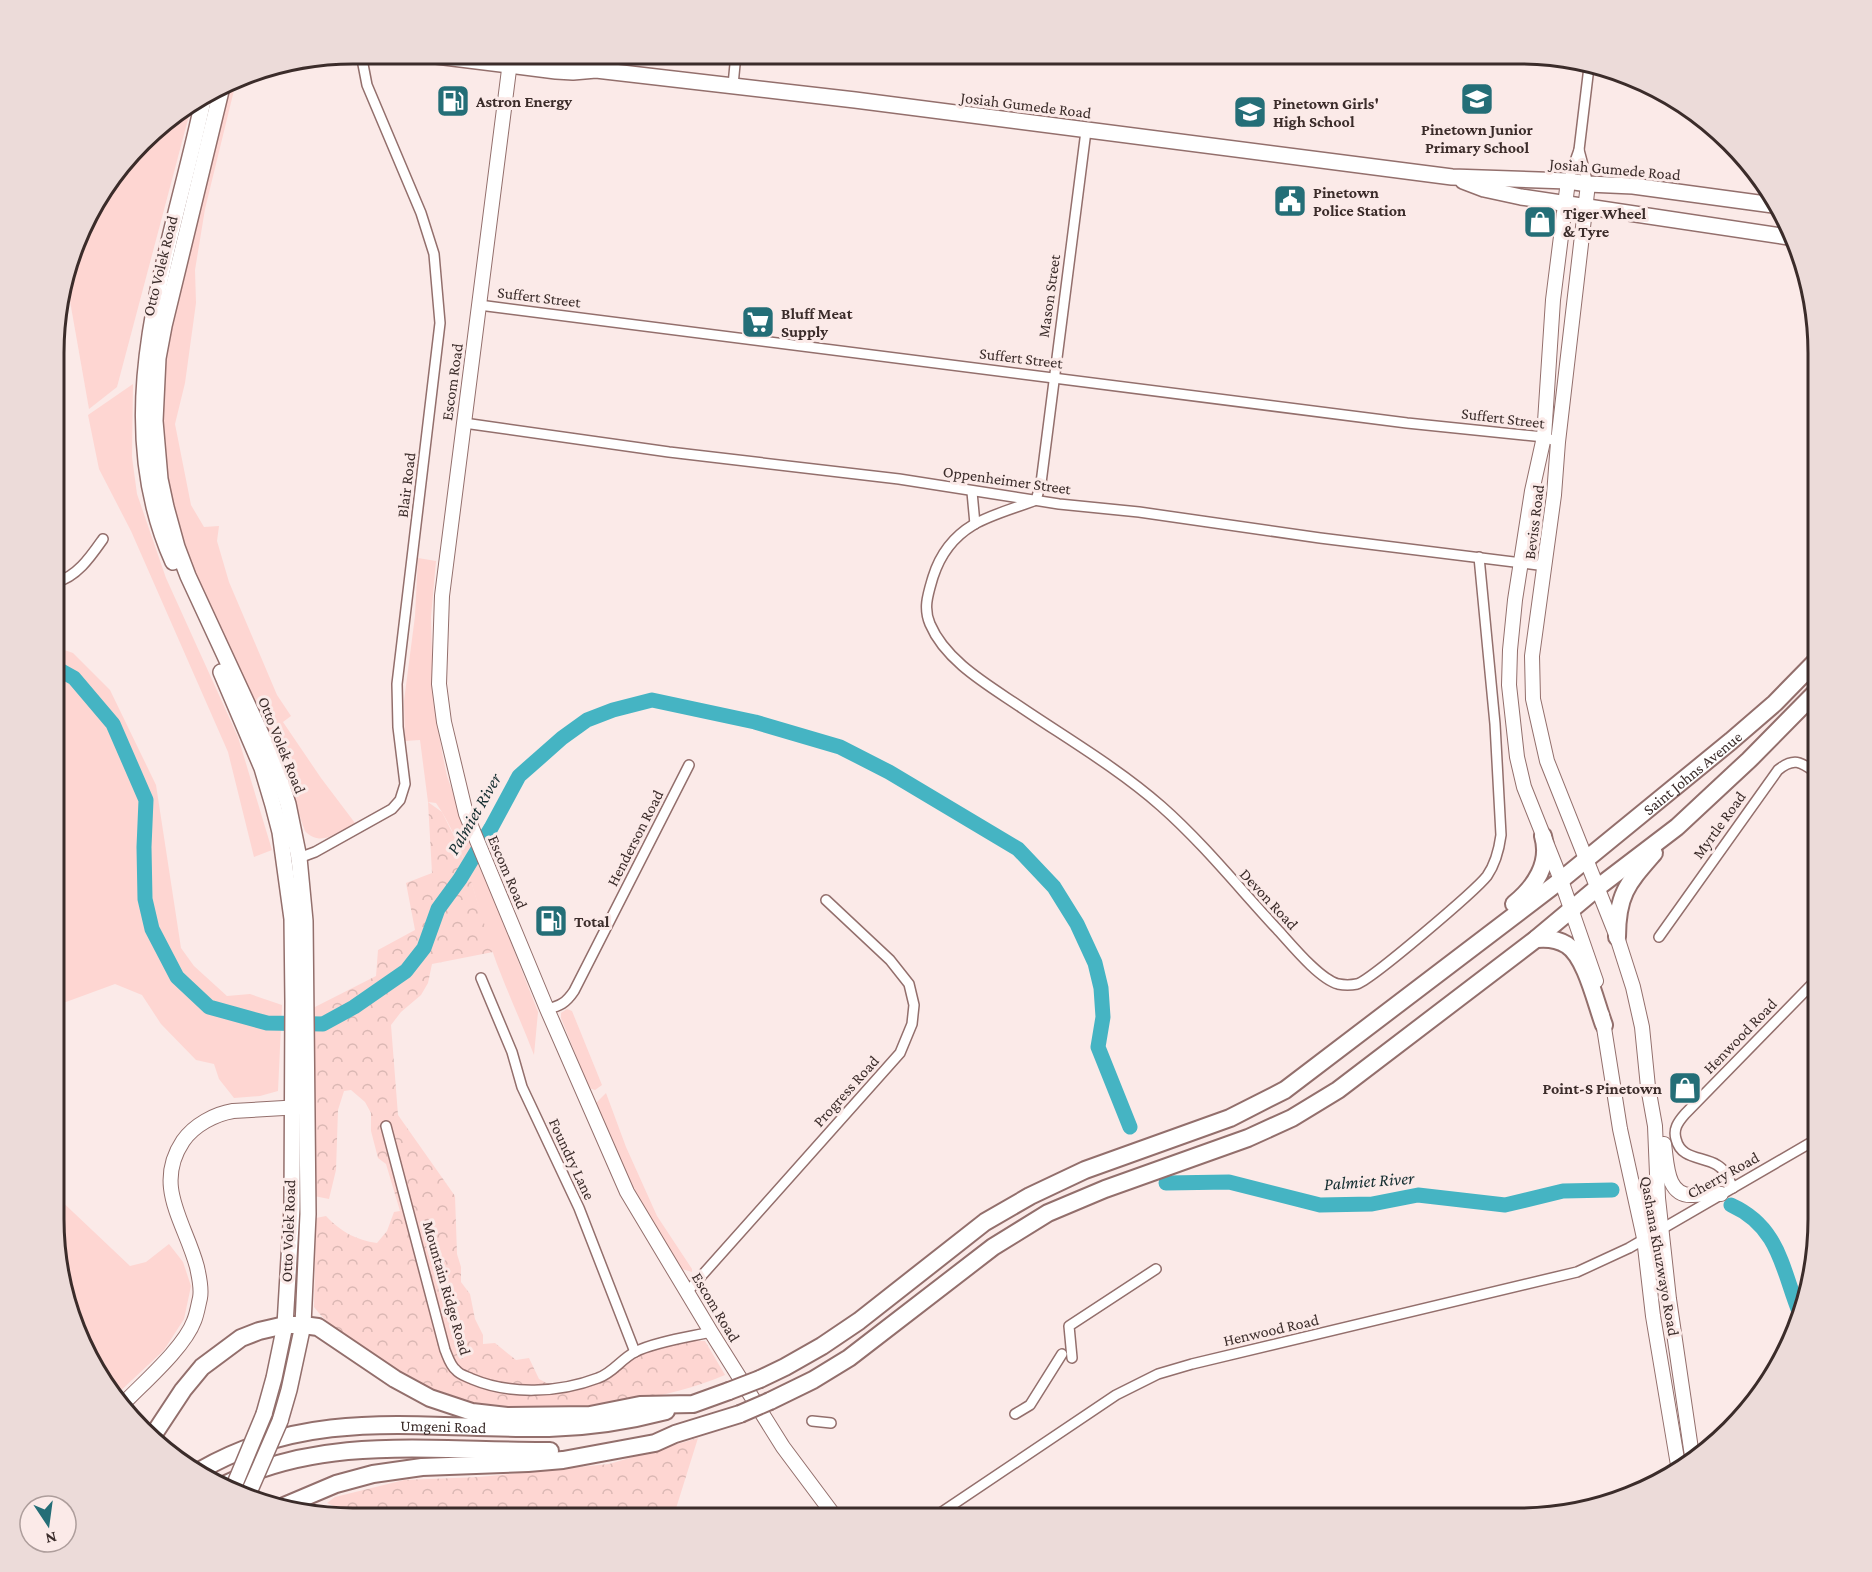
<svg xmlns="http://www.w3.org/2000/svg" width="1872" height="1572" viewBox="0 0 1872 1572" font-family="'Crimson Pro',serif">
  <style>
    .green { fill: #fed6d2 }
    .forest { fill: url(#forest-crowns) }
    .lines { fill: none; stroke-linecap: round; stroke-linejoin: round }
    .river { stroke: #45b4c3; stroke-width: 15 }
    .street-casing { stroke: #936f6c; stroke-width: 12 }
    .secondary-casing { stroke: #936f6c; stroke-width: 16 }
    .primary-casing { stroke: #936f6c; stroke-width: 18 }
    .highway-casing { stroke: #936f6c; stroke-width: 20 }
    .street { stroke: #fff; stroke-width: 9 }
    .secondary { stroke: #fff; stroke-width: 14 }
    .primary { stroke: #fff; stroke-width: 15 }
    .highway { stroke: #fff; stroke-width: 16 }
    .primary-bridge-casing { stroke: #936f6c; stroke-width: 18; stroke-linecap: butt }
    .highway-bridge-casing { stroke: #936f6c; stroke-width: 20; stroke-linecap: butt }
    .primary-bridge { stroke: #fff; stroke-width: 15 }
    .highway-bridge { stroke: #fff; stroke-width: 16 }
    .labels { text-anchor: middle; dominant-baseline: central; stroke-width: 6; stroke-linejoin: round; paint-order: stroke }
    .poi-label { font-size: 16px; font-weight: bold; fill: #3b2c2a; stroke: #fbeae8; text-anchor: start }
    .street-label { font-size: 16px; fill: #3b2c2a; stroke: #fbeae8 }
    .water-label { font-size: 18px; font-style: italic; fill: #152e31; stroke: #fbeae8 }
    .rim { fill: none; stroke: #3b2c2a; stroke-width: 3 }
  </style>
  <defs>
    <pattern id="forest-crowns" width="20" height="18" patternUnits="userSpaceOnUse" patternTransform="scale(1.5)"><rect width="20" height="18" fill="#fed6d2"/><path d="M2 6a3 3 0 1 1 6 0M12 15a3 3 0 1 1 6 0" fill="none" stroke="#dbb8b4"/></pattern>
  </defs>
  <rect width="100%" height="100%" fill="#fbeae8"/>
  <g class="green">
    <path d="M236 82 205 209 195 270 196 303 185 383 175 424 191 505 204 527 219 526 217 541 229 582 277 695 291 716 283 722 321 778 355 823C338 832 321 848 305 831 287 780 268 730 245 680 218 620 184 560 169 496 151 419 168 343 185 268 200 208 216 148 227 87Z"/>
    <polygon points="191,108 117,387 89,409 67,284 94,204 156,128"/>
    <polygon points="133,384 132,457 137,494 166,578 238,737 272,850 254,857 228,752 131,531 99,469 88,415"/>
    <path d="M418 558 436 561 431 617 433 698 442 752 447 776 459 810 538 1012 534 1055C521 1021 505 987 493 953 475 903 467 848 436 803L428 802 420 740 405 741 404 701 415 616Z"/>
    <polygon points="56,647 73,653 110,690 156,785 181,948 194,966 227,996 250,994 282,1005 278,1091 260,1096 234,1098 219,1079 214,1064 196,1060 161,1024 142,995 115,984 55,1006"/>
    <polygon points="567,1009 572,1011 602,1085 595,1090 589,1088 561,1018 561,1013"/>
    <polygon points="606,1093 626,1147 657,1216 692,1269 692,1272 682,1269 640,1201 622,1165 595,1104"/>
    <polygon points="55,1195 130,1266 146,1262 169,1244 183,1262 191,1286 184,1319 164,1350 116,1395 85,1351 55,1239"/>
  </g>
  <g class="forest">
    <path d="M428 802 442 812 455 838 467 868 493 952 432 964 428 983 421 995 401 1012 391 1025 398 1115 455 1196 457 1254 461 1267V1282L470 1294 475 1319 483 1335V1344L495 1343 516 1360 529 1358 539 1379 554 1387 598 1378 627 1358 679 1340 705 1341 725 1375C666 1400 600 1407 537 1408 515 1408 490 1408 468 1402 431 1391 394 1371 363 1349 345 1336 327 1324 314 1307L316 1218 326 1216C341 1232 356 1240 377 1243L387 1231 394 1212 400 1211 386 1164 378 1158 371 1131V1113L365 1102 351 1090 344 1091 338 1110 336 1170 329 1199 314 1196 313 1008 376 976 378 950 415 930 406 883 432 873Z"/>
    <polygon points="698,1438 673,1518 359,1517 327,1503 335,1497 404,1480 479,1477 609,1464"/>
  </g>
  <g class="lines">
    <g class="river">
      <polyline points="56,668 74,678 113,724 146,800 144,847 145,899 152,929 177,977 209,1007 267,1023 323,1024 354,1007 406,971 424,948 438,909 460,879 491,828 519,776 562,738 587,720 613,710 652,700 755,722 840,747 889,772 1018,849 1054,887 1077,924 1095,963 1101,988 1103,1017 1098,1047 1130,1127"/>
      <polyline points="1166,1183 1229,1182 1320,1205 1372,1204 1418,1195 1505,1205 1563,1191 1612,1190"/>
      <path d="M1731 1205C1780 1227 1782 1270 1800 1314"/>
    </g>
    <defs>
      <g id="street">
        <polyline points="733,85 736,54"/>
        <path d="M1086 131 1041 483 1036 500C1016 508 992 514 973 525 953 537 940 555 933 577 928 594 923 608 930 624 946 662 990 686 1022 708 1068 739 1119 769 1161 806 1203 843 1239 888 1277 929 1290 943 1319 979 1338 984 1343 985 1352 985 1357 984 1371 980 1475 891 1487 876 1496 863 1499 850 1501 835L1495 724 1479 557"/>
        <polyline points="1579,150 1588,184"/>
        <polyline points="1568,181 1579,150 1589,67"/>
        <polyline points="479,305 1407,423 1544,437 1558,442"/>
        <polyline points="464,423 669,452 899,479 1059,504 1139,512 1320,538 1546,566"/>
        <polyline points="972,492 975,524"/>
        <path d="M56 582C77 577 91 556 103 539"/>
        <polyline points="296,859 315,852 392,809 400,800 405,784 398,727 397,684 440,323 434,254 421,213 367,85 361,54"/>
        <path d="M1659 937 1778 770C1795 756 1802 763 1818 774"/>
        <polyline points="481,978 512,1052 522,1087 579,1208 635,1352"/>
        <path d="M547 1009C560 1006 566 1003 574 991L689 765"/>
        <path d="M386 1126 445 1350C448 1357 450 1365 456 1370 460 1375 466 1376 472 1379 510 1395 559 1393 598 1378 613 1373 621 1359 635 1352 654 1342 689 1337 711 1332"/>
        <path d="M1733 1188C1729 1180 1726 1170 1717 1165 1703 1156 1681 1160 1676 1139 1673 1129 1678 1122 1685 1114L1818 978"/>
        <polyline points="688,1291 900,1053 912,1024 914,1005 909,984 890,960 826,900"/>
        <polyline points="1072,1358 1069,1326 1156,1269"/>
        <polyline points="1015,1414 1030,1405 1062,1354"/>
        <polyline points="812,1421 831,1423"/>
        <polyline points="933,1518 1116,1395 1158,1374 1192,1364 1577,1272 1629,1248 1817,1139"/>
        <polyline points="1489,1518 1534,1515"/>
      </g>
      <g id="secondary">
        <polyline points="511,54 442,596 439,684 444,722 466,814 547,1009 627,1192 711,1332 783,1447 836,1518"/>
        <polyline points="1568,181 1553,300 1544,437 1532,491 1515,600 1510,650 1509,685 1517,757 1524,787 1561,880 1596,981"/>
        <polyline points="1588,184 1558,442 1554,495 1532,656 1533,699 1547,761 1617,937 1633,987 1642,1027 1648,1087 1655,1126 1658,1198 1669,1299 1692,1456"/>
        <polyline points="1602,1015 1620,1129 1644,1238 1653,1316 1678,1465"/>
        <path d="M1664 1144C1667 1163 1666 1197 1693 1195 1704 1195 1710 1192 1721 1194"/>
        <path d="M123 1404C143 1383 184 1348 194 1321 197 1314 198 1306 200 1298 202 1288 199 1277 197 1267 185 1222 153 1186 183 1141 194 1125 215 1114 233 1111L301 1107"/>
      </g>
      <g id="primary">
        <polyline points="420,54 556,71 573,72 596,70 855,100 1452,177 1568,181 1588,184 1633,186 1773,205"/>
        <polyline points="521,54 571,59 593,68"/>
        <polyline points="221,91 164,326 158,358 155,421 160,479 166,507 177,547 188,576 275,764 288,804 299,858 305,921 308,1214 303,1325 289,1390 280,1421"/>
        <polyline points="1463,181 1484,189 1521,197 1795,238"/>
        <path d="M173 562C105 411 171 252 203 101"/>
        <polyline points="221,672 262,768 273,805 280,832 292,919 293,1002 292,1208 285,1325 274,1378 264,1414"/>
      </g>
      <g id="highway">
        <path d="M1514 904C1535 887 1551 863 1543 836"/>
        <path d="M1617 937C1617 894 1628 883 1654 853"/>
        <path d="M1536 939C1546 938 1558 939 1567 945 1586 957 1596 1004 1604 1025"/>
        <path id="s1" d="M760 1379 785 1367 822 1346 859 1321 985 1222 1030 1196 1085 1170 1230 1118 1285 1090 1561 880 1731 741 1775 703 1818 659"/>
        <polyline points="770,1401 813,1380 849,1358 993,1247 1048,1213 1105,1189 1248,1138 1292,1118 1338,1090 1536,939 1597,888 1677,827 1749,760 1818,690"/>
        <polyline points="152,1437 183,1390 202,1367 241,1338 259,1331 285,1325 303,1325 318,1327 395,1379 430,1398 472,1412 507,1416 590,1415 640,1405 693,1404 729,1391"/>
        <path id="s2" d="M201 1470C313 1405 427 1430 549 1428 588 1427 628 1421 666 1411"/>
        <path d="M224 1485C325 1433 440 1452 550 1451"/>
        <polyline points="284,1506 336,1484 373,1474 422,1467 528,1463 563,1460 655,1443 675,1434 740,1414"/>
      </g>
    </defs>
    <use href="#street" class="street-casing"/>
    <use href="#secondary" class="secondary-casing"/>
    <use href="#primary" class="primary-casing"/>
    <use href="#highway" class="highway-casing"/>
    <use href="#street" class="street"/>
    <use href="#secondary" class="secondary"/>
    <use href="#primary" class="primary"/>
    <use href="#highway" class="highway"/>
    <defs>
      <g id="primary-bridge">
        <polyline points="234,1486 264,1414"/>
        <polyline points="250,1490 280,1421"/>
      </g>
      <g id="highway-bridge">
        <polyline points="729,1391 760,1379"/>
        <polyline points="740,1414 770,1401"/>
      </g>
    </defs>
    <use href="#primary-bridge" class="primary-bridge-casing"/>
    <use href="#highway-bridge" class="highway-bridge-casing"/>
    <use href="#primary-bridge" class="primary-bridge"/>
    <use href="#highway-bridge" class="highway-bridge"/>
  </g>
  <defs>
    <symbol id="school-square" viewBox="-11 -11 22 22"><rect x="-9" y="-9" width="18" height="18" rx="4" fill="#246e77" stroke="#fbeae8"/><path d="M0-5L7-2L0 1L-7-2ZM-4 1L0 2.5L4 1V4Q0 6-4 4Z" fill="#fff"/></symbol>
    <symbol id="fuel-square" viewBox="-11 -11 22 22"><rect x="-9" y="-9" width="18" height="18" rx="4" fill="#246e77" stroke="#fbeae8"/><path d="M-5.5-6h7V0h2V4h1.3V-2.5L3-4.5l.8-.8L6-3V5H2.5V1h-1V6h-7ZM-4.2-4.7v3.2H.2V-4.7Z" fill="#fff"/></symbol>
    <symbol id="civic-square" viewBox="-11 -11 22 22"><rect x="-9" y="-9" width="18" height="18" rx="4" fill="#246e77" stroke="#fbeae8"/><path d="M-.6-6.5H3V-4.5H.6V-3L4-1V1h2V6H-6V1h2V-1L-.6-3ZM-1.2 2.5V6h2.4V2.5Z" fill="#fff"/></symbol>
    <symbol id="shop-square" viewBox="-11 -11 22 22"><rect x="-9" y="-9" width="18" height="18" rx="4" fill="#246e77" stroke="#fbeae8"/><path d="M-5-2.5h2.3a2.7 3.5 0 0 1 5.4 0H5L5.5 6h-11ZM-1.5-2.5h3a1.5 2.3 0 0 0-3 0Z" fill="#fff"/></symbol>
    <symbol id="supermarket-square" viewBox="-11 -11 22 22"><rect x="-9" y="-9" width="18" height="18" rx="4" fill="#246e77" stroke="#fbeae8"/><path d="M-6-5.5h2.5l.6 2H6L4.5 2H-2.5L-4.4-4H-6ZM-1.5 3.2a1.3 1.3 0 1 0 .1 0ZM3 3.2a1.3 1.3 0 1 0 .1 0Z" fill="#fff"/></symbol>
  </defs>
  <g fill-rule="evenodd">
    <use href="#school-square" x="1458" y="80" width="38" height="38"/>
    <use href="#fuel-square" x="434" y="82" width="38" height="38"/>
    <use href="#school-square" x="1231" y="93" width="38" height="38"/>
    <use href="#civic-square" x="1271" y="182" width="38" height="38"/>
    <use href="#shop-square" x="1521" y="203" width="38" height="38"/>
    <use href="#supermarket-square" x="739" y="303" width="38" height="38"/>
    <use href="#fuel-square" x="532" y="902" width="38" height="38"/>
    <use href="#shop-square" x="1666" y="1069" width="38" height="38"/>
  </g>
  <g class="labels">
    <g class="poi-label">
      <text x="476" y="101">Astron Energy</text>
      <text x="1273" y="103">Pinetown Girls'<tspan x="1273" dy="18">High School</tspan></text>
      <text x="1477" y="129" text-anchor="middle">Pinetown Junior<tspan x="1477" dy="18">Primary School</tspan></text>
      <text x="1313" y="192">Pinetown<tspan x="1313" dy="18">Police Station</tspan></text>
      <text x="1563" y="213">Tiger Wheel<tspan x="1563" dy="18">&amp; Tyre</tspan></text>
      <text x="781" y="313">Bluff Meat<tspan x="781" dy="18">Supply</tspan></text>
      <text x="574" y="921">Total</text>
      <text x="1662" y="1088" text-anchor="end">Point-S Pinetown</text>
    </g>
    <g class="street-label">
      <text transform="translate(1026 105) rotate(7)">Josiah Gumede Road</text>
      <text transform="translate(1615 169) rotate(5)">Josiah Gumede Road</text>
      <text transform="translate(160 266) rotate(-76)">Otto Volek Road</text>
      <text transform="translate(1049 296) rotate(-82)">Mason Street</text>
      <text transform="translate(539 297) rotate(7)">Suffert Street</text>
      <text transform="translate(1021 358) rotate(7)">Suffert Street</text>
      <text transform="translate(452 382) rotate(-82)">Escom Road</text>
      <text transform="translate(1503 418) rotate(7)">Suffert Street</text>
      <text transform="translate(1007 480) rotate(8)">Oppenheimer Street</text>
      <text transform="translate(406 485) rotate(-83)">Blair Road</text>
      <text transform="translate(1534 522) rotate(-83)">Beviss Road</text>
      <text transform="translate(282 745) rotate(68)">Otto Volek Road</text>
      <text stroke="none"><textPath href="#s1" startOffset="1120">Saint Johns Avenue</textPath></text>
      <text transform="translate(1719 825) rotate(-54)">Myrtle Road</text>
      <text transform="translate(635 838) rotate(-63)">Henderson Road</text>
      <text transform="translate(508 872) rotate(67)">Escom Road</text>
      <text transform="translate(1269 899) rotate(47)">Devon Road</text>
      <text transform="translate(1740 1036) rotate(-46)">Henwood Road</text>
      <text transform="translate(846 1091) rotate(-48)">Progress Road</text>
      <text transform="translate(572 1159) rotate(65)">Foundry Lane</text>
      <text transform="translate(1723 1175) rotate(-29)">Cherry Road</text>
      <text transform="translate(288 1231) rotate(-88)">Otto Volek Road</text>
      <text transform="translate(1660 1256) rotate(80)">Qashana Khuzwayo Road</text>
      <text transform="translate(447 1288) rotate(74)">Mountain Ridge Road</text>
      <text transform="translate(716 1307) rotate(59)">Escom Road</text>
      <text transform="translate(1271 1330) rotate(-13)">Henwood Road</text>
      <text stroke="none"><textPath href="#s2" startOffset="250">Umgeni Road</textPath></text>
    </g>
    <g class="water-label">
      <text transform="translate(474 814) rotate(-60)">Palmiet River</text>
      <text transform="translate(1369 1181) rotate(-4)">Palmiet River</text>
    </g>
  </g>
  <path d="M0 0H1872V1572H0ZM353 64H1519A289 289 0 0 1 1808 353V1219A289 289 0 0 1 1519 1508H353A289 289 0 0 1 64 1219V353A289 289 0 0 1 353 64Z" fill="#ecdbd9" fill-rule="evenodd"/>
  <path class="rim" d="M353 64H1519A289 289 0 0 1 1808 353V1219A289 289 0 0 1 1519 1508H353A289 289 0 0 1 64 1219V353A289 289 0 0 1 353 64Z"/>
  <g transform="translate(48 1524) rotate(167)"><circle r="28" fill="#fbeae8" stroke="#ae9e9c" stroke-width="1.5"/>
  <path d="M0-4.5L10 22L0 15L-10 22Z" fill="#246e77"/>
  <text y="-9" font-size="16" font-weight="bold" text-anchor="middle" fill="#3b2c2a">N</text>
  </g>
</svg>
